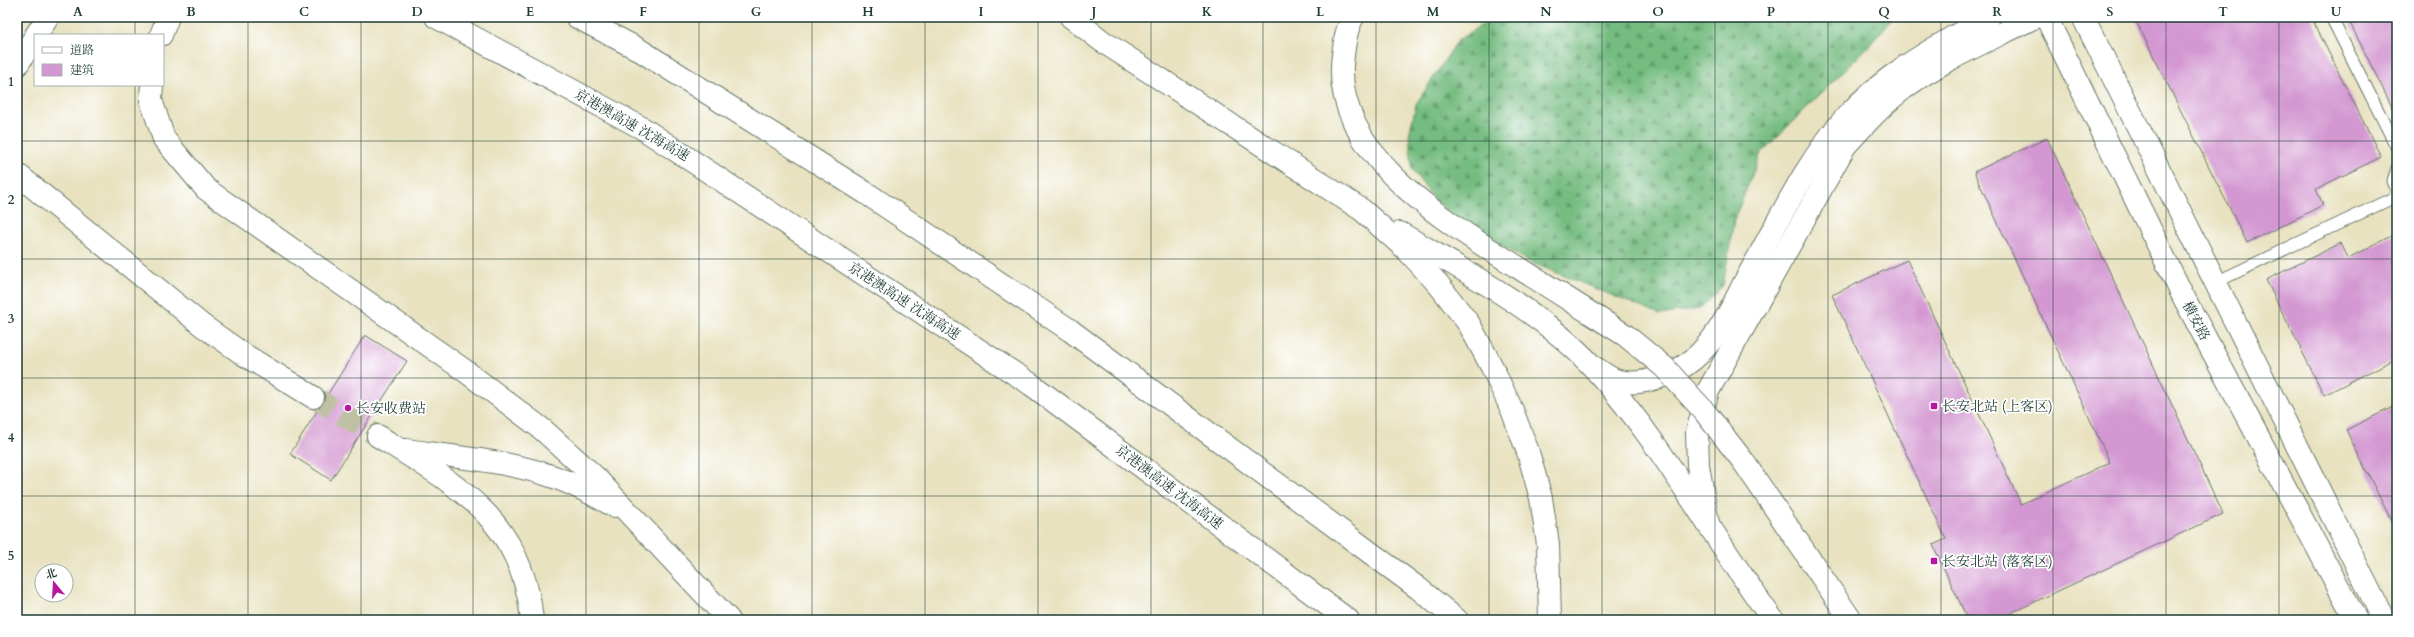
<svg xmlns="http://www.w3.org/2000/svg" width="2414" height="637" viewBox="0 0 2414 637" font-family="Cardo,'Noto Serif SC',serif">
  <style>
    .forest { fill: url(#forest-firs); stroke: #4a7c5a }
    .building { fill: #d397d1 }
    .lines { fill: none; stroke-linecap: round; stroke-linejoin: round }
    .highway-tunnel { stroke: #c0c1a4; stroke-width: 22; stroke-dasharray: 22 11; stroke-linecap: butt }
    .lane-casing { stroke: #657765; stroke-width: 13 }
    .secondary-casing { stroke: #657765; stroke-width: 24 }
    .highway-casing { stroke: #657765; stroke-width: 24 }
    .lane { stroke: #fff; stroke-width: 11 }
    .secondary { stroke: #fff; stroke-width: 22 }
    .highway { stroke: #fff; stroke-width: 22 }
    .highway-bridge-casing { stroke: #657765; stroke-width: 24; stroke-linecap: butt }
    .highway-bridge { stroke: #fff; stroke-width: 22 }
    .grid { fill: none; stroke: #1f3d34; stroke-width: 1; stroke-opacity: 0.55 }
    .poi-dot { fill: #b5179e; stroke: #fff; stroke-width: 1.5 }
    .labels { text-anchor: middle; dominant-baseline: central; stroke-width: 3.5; stroke-linejoin: round; paint-order: stroke }
    .street-label { font-size: 14px; fill: #1f3d34; stroke: #fff }
    .poi-label { font-size: 14px; fill: #1f3d34; stroke: #fff; text-anchor: start }
    .neatline { fill: none; stroke: #1f3d34; stroke-width: 1.5 }
    .grid-label { font-size: 13px; text-anchor: middle; font-weight: bold; fill: #1f3d34 }
  </style>
  <defs>
    <pattern id="forest-firs" width="22" height="20" patternUnits="userSpaceOnUse"><rect width="22" height="20" fill="#75bc80"/><path d="M5 1l3.5 6h-7zM16 11l3.5 6h-7z" fill="#5f9a6a"/></pattern>
  </defs>
  <rect width="100%" height="100%" fill="#fff"/>
  <filter id="ink" filterUnits="userSpaceOnUse"><feTurbulence type="fractalNoise" baseFrequency=".025" numOctaves="2"/><feDisplacementMap in="SourceGraphic" scale="8" xChannelSelector="R" yChannelSelector="G"/><feConvolveMatrix kernelMatrix="1 2 1 2 8 2 1 2 1" color-interpolation-filters="sRGB"/></filter>
  <filter id="wash" filterUnits="userSpaceOnUse"><feTurbulence type="fractalNoise" baseFrequency=".012" numOctaves="4" result="noise"/><feDisplacementMap in="SourceGraphic" scale="16" xChannelSelector="R" yChannelSelector="G"/><feGaussianBlur stdDeviation="0.9" result="paint"/><feColorMatrix in="noise" values="0 0 0 0 0 0 0 0 0 0 0 0 0 0 0 0 0 1.4 0 .05"/><feComposite in="paint" operator="in"/></filter>
  <g filter="url(#wash)">
    <rect width="100%" height="100%" fill="#e8e2c0"/>
    <polygon class="forest" points="1494,17 1894,17 1867,48 1761,153 1734,220 1723,286 1699,309 1660,315 1530,262 1461,222 1433,199 1412,169 1409,135 1416,104 1458,40"/>
    <g id="blocks">
      <g class="building">
        <polygon points="2134,17 2311,17 2381,157 2316,189 2323,205 2247,243"/>
        <polygon points="2347,17 2397,17 2397,117"/>
        <polygon points="2047,138 2223,514 1996,620 1968,620 1933,545 1946,539 1832,295 1907,260 2021,504 2110,462 1974,172"/>
        <polygon points="2397,233 2397,358 2324,395 2266,280 2341,243 2348,258"/>
        <polygon points="365,335 407,361 331,480 290,454"/>
        <polygon points="2397,405 2397,532 2346,430"/>
      </g>
    </g>
  </g>
  <g filter="url(#ink)">
    <use href="#blocks" fill-opacity="0" stroke="#657765" stroke-width="1"/>
    <g class="lines">
      <polyline class="highway-tunnel" points="313,397 378,436"/>
      <defs>
        <g id="lane">
          <polyline points="2331,17 2397,148"/>
          <polyline points="2397,168 2393,181 2397,191"/>
          <polyline points="2214,283 2397,196"/>
        </g>
        <g id="secondary">
          <polyline points="2046,17 2184,298 2356,620"/>
          <polyline points="2083,17 2384,620"/>
          <polyline points="36,35 48,17"/>
          <polyline points="17,65 35,37"/>
        </g>
        <g id="highway">
          <polyline points="436,17 642,128 1032,385 1348,620"/>
          <polyline points="577,17 638,49 866,193 1071,331 1418,588 1457,620"/>
          <polyline points="1071,17 1102,41 1362,210 1407,250 1439,285 1469,324 1492,367 1512,410 1528,452 1541,498 1548,544 1550,620"/>
          <path d="M1353 17C1346 29 1345 41 1343 55 1329 153 1446 222 1516 266"/>
          <polyline points="161,35 168,17"/>
          <polyline points="152,85 151,100 164,139 206,189 464,370 542,429 594,476 729,620"/>
          <polyline points="17,174 203,326 243,354 313,397"/>
          <path d="M1400 233C1466 272 1540 310 1593 367 1663 443 1712 537 1773 620"/>
          <path d="M1597 369C1603 373 1611 379 1618 381 1644 387 1683 372 1701 352 1720 333 1732 307 1744 283 1775 229 1805 162 1847 116 1887 72 1938 46 1988 17"/>
          <path d="M378 436C455 484 523 519 532 620"/>
          <path d="M406 450C453 457 502 460 548 475 571 482 593 494 614 506"/>
          <path d="M1708 524 1698 465 1697 432 1708 391 1845 146C1863 126 1882 105 1903 89 1941 60 1992 39 2035 17"/>
        </g>
      </defs>
      <use href="#lane" class="lane-casing"/>
      <use href="#secondary" class="secondary-casing"/>
      <use href="#highway" class="highway-casing"/>
      <use href="#lane" class="lane"/>
      <use href="#secondary" class="secondary"/>
      <use href="#highway" class="highway"/>
      <defs>
        <polyline id="highway-bridge" points="1516,266 1625,335 1664,367 1704,411 1743,461 1851,620"/>
      </defs>
      <use href="#highway-bridge" class="highway-bridge-casing"/>
      <use href="#highway-bridge" class="highway-bridge"/>
    </g>
  </g>
  <path class="grid" d="M135 17V35M248 17V620M361 17V620M473 17V620M586 17V620M699 17V620M812 17V620M925 17V620M1038 17V620M1151 17V620M1263 17V620M1376 17V620M1489 17V620M1602 17V620M1715 17V620M1828 17V620M1941 17V620M2053 17V620M2166 17V620M2279 17V620M135 85V620M17 141H2397M17 259H2397M17 378H2397M17 496H2397"/>
  <g class="poi-dot">
    <rect x="1930" y="402" width="8" height="8" rx="2"/>
    <circle cx="348" cy="408" r="4"/>
    <rect x="1930" y="557" width="8" height="8" rx="2"/>
  </g>
  <g class="labels">
    <g class="street-label">
      <text transform="translate(632 125) rotate(30)">京港澳高速 沈海高速</text>
      <text transform="translate(904 301) rotate(33)">京港澳高速 沈海高速</text>
      <text transform="translate(2196 321) rotate(62)">横安路</text>
      <text transform="translate(1169 487) rotate(37)">京港澳高速 沈海高速</text>
    </g>
    <g class="poi-label">
      <text x="1942" y="406">长安北站 (上客区)</text>
      <text x="356" y="408">长安收费站</text>
      <text x="1942" y="561">长安北站 (落客区)</text>
    </g>
  </g>
  <rect width="2414" height="637" fill="none" stroke="#fff" stroke-width="44"/>
  <rect x="34" y="34" width="130" height="52" fill="#ffffff" stroke="#a5b1ae"/>
  <rect x="42" y="47" width="20" height="6" fill="#ffffff" stroke="#a5b1ae"/>
  <text x="70" y="54" font-size="12" fill="#1f3d34">道路</text>
  <rect x="42" y="64" width="20" height="12" fill="#d397d1" stroke="#a5b1ae"/>
  <text x="70" y="74" font-size="12" fill="#1f3d34">建筑</text>
  <g transform="translate(54 583) rotate(342)"><circle r="19" fill="#ffffff" stroke="#a5b1ae"/>
  <path d="M0-3L7 15L0 10L-7 15Z" fill="#b5179e"/>
  <text y="-6" font-size="11" font-weight="bold" text-anchor="middle" fill="#1f3d34">北</text>
  </g>
  <rect x="22" y="22" width="2370" height="593" class="neatline"/>
  <g class="grid-label">
    <text x="78" y="16">A</text>
    <text x="191" y="16">B</text>
    <text x="304" y="16">C</text>
    <text x="417" y="16">D</text>
    <text x="530" y="16">E</text>
    <text x="643" y="16">F</text>
    <text x="756" y="16">G</text>
    <text x="868" y="16">H</text>
    <text x="981" y="16">I</text>
    <text x="1094" y="16">J</text>
    <text x="1207" y="16">K</text>
    <text x="1320" y="16">L</text>
    <text x="1433" y="16">M</text>
    <text x="1546" y="16">N</text>
    <text x="1658" y="16">O</text>
    <text x="1771" y="16">P</text>
    <text x="1884" y="16">Q</text>
    <text x="1997" y="16">R</text>
    <text x="2110" y="16">S</text>
    <text x="2223" y="16">T</text>
    <text x="2336" y="16">U</text>
    <text x="11" y="86">1</text>
    <text x="11" y="204">2</text>
    <text x="11" y="323">3</text>
    <text x="11" y="442">4</text>
    <text x="11" y="560">5</text>
  </g>
</svg>
